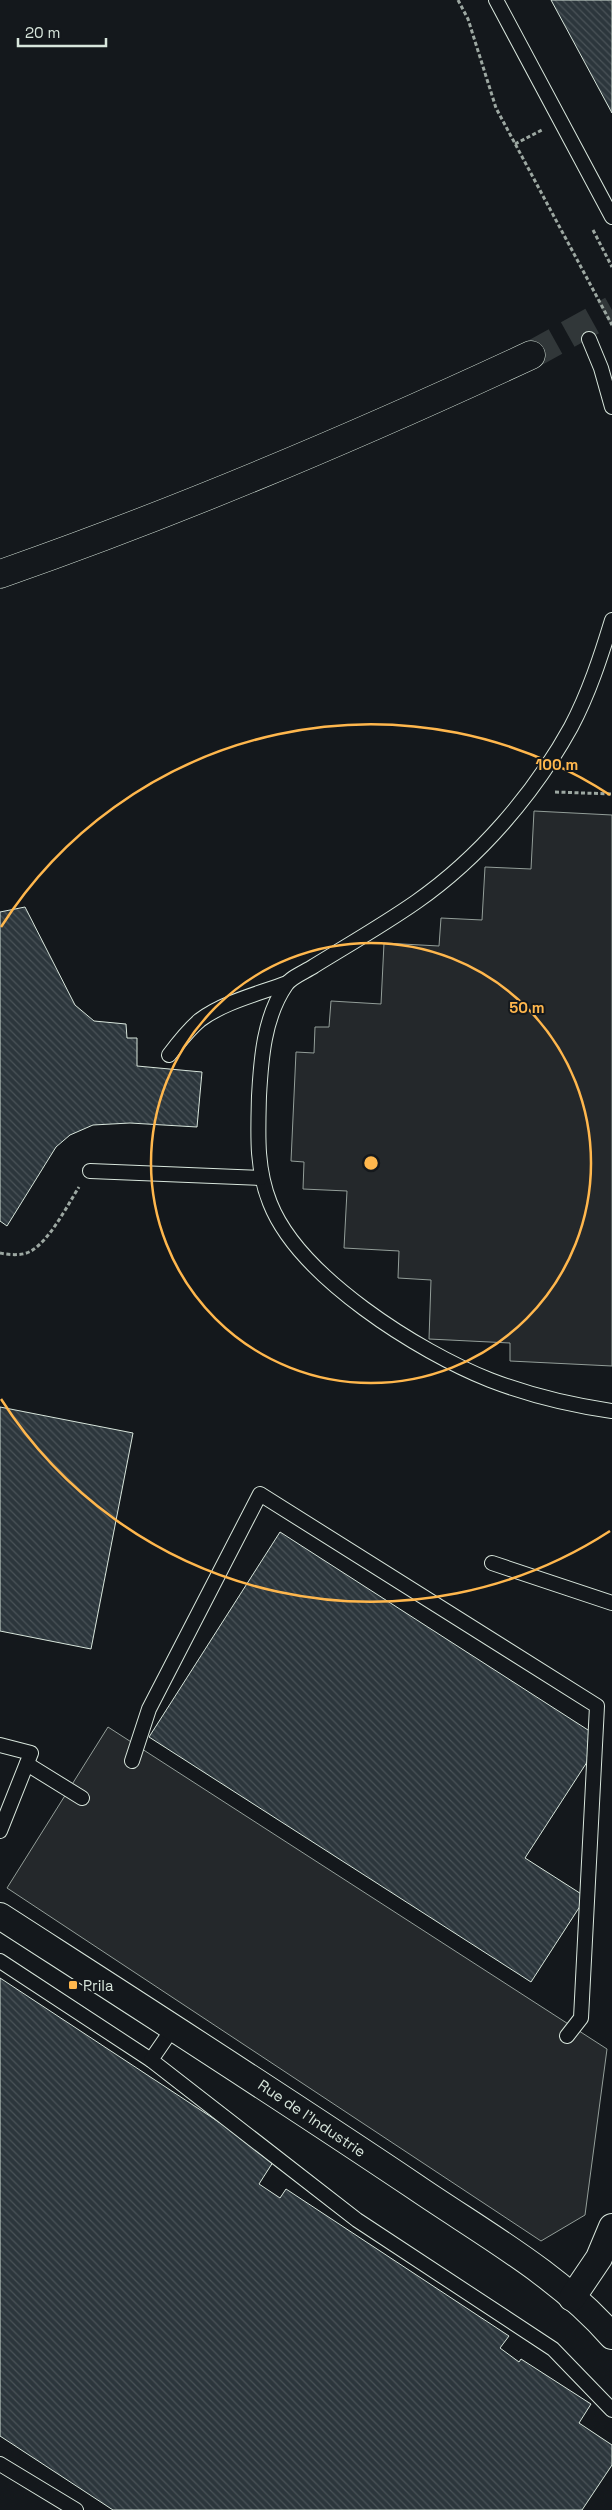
<svg xmlns="http://www.w3.org/2000/svg" width="612" height="2510" viewBox="0 0 612 2510" font-family="'Space Grotesk',sans-serif">
  <style>
    .parking { fill: #24282b; stroke: #939e99 }
    .building { fill: url(#building-back-hatch); stroke: #d8e6dc }
    .lines { fill: none; stroke-linecap: round; stroke-linejoin: round }
    .trunk-tunnel { stroke: #313739; stroke-width: 28; stroke-dasharray: 28 14; stroke-linecap: butt }
    .service-casing { stroke: #d8e6dc; stroke-width: 16 }
    .minor-casing { stroke: #d8e6dc; stroke-width: 28 }
    .trunk-casing { stroke: #d8e6dc; stroke-width: 29 }
    .path { stroke: #9da8a2; stroke-width: 3; stroke-dasharray: 4 2.5; stroke-linecap: butt }
    .service { stroke: #14181c; stroke-width: 14 }
    .minor { stroke: #14181c; stroke-width: 26 }
    .trunk { stroke: #14181c; stroke-width: 28 }
    .ring { fill: none; stroke: #ffb74d; stroke-width: 2.5 }
    .poi-dot { fill: #ffb74d; stroke: #14181c; stroke-width: 2 }
    .labels { text-anchor: middle; dominant-baseline: central; stroke-width: 4; stroke-linejoin: round; paint-order: stroke }
    .poi-label { font-size: 15px; fill: #d8e6dc; stroke: #14181c; text-anchor: start }
    .street-label { font-size: 15px; fill: #d8e6dc; stroke: #14181c }
    .centre { fill: #ffb74d; stroke: #14181c; stroke-width: 2.5 }
    .ring-label { font-size: 15px; text-anchor: middle; font-weight: bold; fill: #ffb74d; stroke: #14181c; stroke-width: 4; stroke-linejoin: round; paint-order: stroke }
  </style>
  <defs>
    <pattern id="building-back-hatch" width="6" height="6" patternUnits="userSpaceOnUse" patternTransform="scale(1.25)"><rect width="6" height="6" fill="#2c363c"/><path d="M-1 5l2 2M0 0l6 6M5-1l2 2" fill="none" stroke="#4a5358"/></pattern>
  </defs>
  <rect width="100%" height="100%" fill="#14181c"/>
  <g class="parking">
    <polygon points="534,811 612,815 612,1366 510,1361 510,1343 429,1339 431,1280 398,1278 399,1251 344,1248 347,1191 303,1189 304,1162 291,1161 296,1052 314,1053 315,1027 329,1027 331,1001 381,1004 384,943 439,946 441,918 482,920 485,867 531,869"/>
    <polygon points="108,1727 607,2049 585,2215 541,2241 7,1888"/>
  </g>
  <g class="building">
    <polygon points="551,0 612,0 612,113"/>
    <polygon points="25,907 75,1005 94,1021 126,1024 127,1038 137,1038 137,1066 202,1072 197,1127 130,1123 93,1125 70,1135 56,1147 7,1226 0,1221 0,912"/>
    <polygon points="0,1407 133,1433 91,1649 0,1631"/>
    <polygon points="280,1532 602,1739 525,1858 586,1897 531,1982 149,1737"/>
    <polygon points="0,1978 275,2159 259,2184 280,2198 286,2189 509,2336 500,2348 519,2362 521,2359 591,2404 579,2423 612,2445 612,2465 582,2510 113,2510 0,2436"/>
  </g>
  <g class="lines">
    <polyline class="trunk-tunnel" points="531,355 612,310"/>
    <defs>
      <g id="service">
        <polyline points="496,0 612,217"/>
        <polyline points="589,339 601,368 612,407"/>
        <path d="M612 620C601 656 589 693 571 727 534 794 479 858 416 902 383 925 348 945 314 966 305 972 291 977 286 985 264 1017 261 1059 259 1096 258 1134 256 1168 270 1203 299 1277 419 1352 490 1380 529 1395 570 1405 612 1411"/>
        <path d="M169 1055C178 1043 188 1030 200 1020 224 1002 258 994 287 983"/>
        <polyline points="90,1171 261,1178"/>
        <polyline points="492,1563 612,1603"/>
        <polyline points="0,1745 31,1753 0,1831"/>
        <polyline points="132,1761 149,1709 260,1494 597,1706 581,2018 567,2036"/>
        <polyline points="27,1764 82,1798"/>
        <polyline points="0,1961 151,2060"/>
        <polyline points="173,2028 151,2060 357,2220 553,2349 612,2410"/>
        <polyline points="0,2464 76,2510"/>
      </g>
      <g id="minor">
        <path d="M0 1916C138 2005 277 2094 414 2186 481 2232 558 2274 612 2336"/>
        <polyline points="572,2298 599,2258 612,2227"/>
      </g>
      <path id="trunk" d="M0 574C181 511 357 436 531 355"/>
    </defs>
    <use href="#service" class="service-casing"/>
    <use href="#minor" class="minor-casing"/>
    <use href="#trunk" class="trunk-casing"/>
    <g class="path">
      <polyline points="458,0 468,19 496,108 612,325"/>
      <polyline points="515,144 542,130"/>
      <polyline points="593,230 612,267"/>
      <polyline points="555,792 612,794"/>
      <path d="M0 1253C9 1255 23 1256 31 1251 50 1240 67 1206 79 1187"/>
    </g>
    <use href="#service" class="service"/>
    <use href="#minor" class="minor"/>
    <use href="#trunk" class="trunk"/>
  </g>
  <g class="ring">
    <circle cx="371" cy="1163" r="220"/>
    <path d="M610 1531A439 439 0 0 1 1 1399M1 927A439 439 0 0 1 610 795"/>
  </g>
  <rect class="poi-dot" x="68" y="1980" width="10" height="10" rx="2.5"/>
  <g class="labels">
    <g class="poi-label">
      <text x="83" y="1985">Prila</text>
    </g>
    <g class="street-label">
      <text transform="translate(312 2118) rotate(34)">Rue de l'Industrie</text>
    </g>
  </g>
  <circle cx="371" cy="1163" r="8" class="centre"/>
  <g class="ring-label">
    <text x="557" y="770">100 m</text>
    <text x="527" y="1013">50 m</text>
  </g>
  <path d="M18 38v8h88v-8" fill="none" stroke="#d8e6dc" stroke-width="2.5"/>
  <text x="25" y="38" font-size="15" fill="#d8e6dc" stroke="#14181c" stroke-width="4" paint-order="stroke">20 m</text>
</svg>
